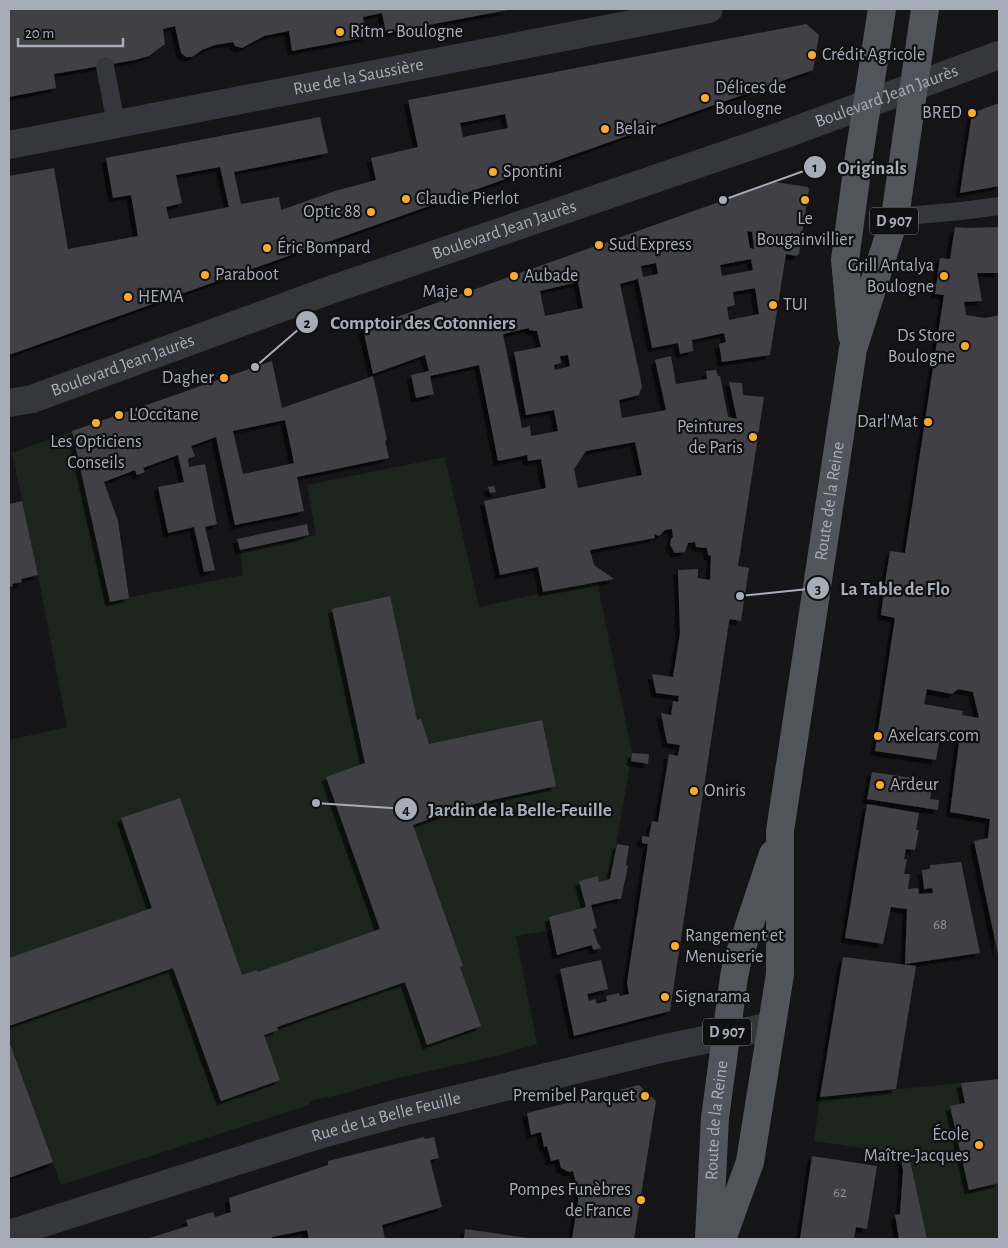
<svg xmlns="http://www.w3.org/2000/svg" width="1008" height="1248" viewBox="0 0 1008 1248" font-family="'Alegreya Sans',sans-serif">
  <style>
    .green { fill: #1c251d }
    .building { fill: #3f4044; fill-rule: evenodd; filter: url(#shadow) }
    .lines { fill: none; stroke-linecap: round; stroke-linejoin: round }
    .service { stroke: #35373c; stroke-width: 18 }
    .minor { stroke: #35373c; stroke-width: 28 }
    .tertiary { stroke: #35373c; stroke-width: 28 }
    .primary { stroke: #51545b; stroke-width: 28 }
    .poi-dot { fill: #fbab28; stroke: #101012; stroke-width: 2 }
    .labels { text-anchor: middle; dominant-baseline: central; stroke-width: 4.5; stroke-linejoin: round; paint-order: stroke }
    .number-label { font-size: 15px; fill: #8c919b }
    .shield { fill: #101012; stroke: #797d86; stroke-width: 1 }
    .shield-label { font-size: 16px; font-weight: bold; fill: #a6acb8 }
    .poi-label { font-size: 18px; fill: #a6acb8; stroke: #101012; text-anchor: start }
    .street-label { font-size: 18px; fill: #a6acb8; stroke: #101012 }
    .leader { fill: none; stroke: #a6acb8; stroke-width: 2 }
    .callout-dot { fill: #a6acb8; stroke: #101012; stroke-width: 2 }
    .mark-label { font-size: 15px; text-anchor: middle; font-weight: bold; fill: #111 }
    .callout-label { font-size: 19px; text-anchor: middle; font-weight: bold; fill: #a6acb8; stroke: #101012; stroke-width: 4.5; stroke-linejoin: round; paint-order: stroke }
  </style>
  <defs>
    <filter id="shadow"><feDropShadow dx="-4.5" dy="4.5" stdDeviation="0" flood-color="#0009"/></filter>
  </defs>
  <rect width="100%" height="100%" fill="#151517"/>
  <g class="green">
    <polygon points="72,431 110,601 243,575 240,550 316,535 307,485 445,457 479,607 597,581 632,753 610,879 599,882 597,876 579,881 586,907 549,917 552,930 516,936 537,1044 500,1055 390,1080 343,1094 310,1101 309,1105 61,1185 9,1040 9,740 67,727 38,575 12,453"/>
    <polygon points="961,1083 974,1143 999,1139 999,1239 927,1239 909,1155 814,1141 820,1097"/>
  </g>
  <g class="building">
    <polygon points="9,9 508,9 508,10 386,33 382,13 363,17 366,37 292,51 289,31 264,36 242,48 235,46 233,42 215,45 202,50 192,57 186,57 181,53 175,26 163,29 165,44 149,56 135,60 54,74 56,88 9,97"/>
    <path d="M806 24 819 35 813 70 9 355V176L54 168 68 249 138 236 131 195 113 198 106 158 320 117 328 153 234 172 241 204 279 197 281 210 335 191 376 180 371 158 418 147 408 100ZM505 114 508 128 463 137 460 123ZM220 167 229 207 169 219 166 207 182 203 176 175Z"/>
    <polygon points="999,103 999,186 960,193 972,113"/>
    <path d="M775 182 808 187 809 189 799 254 796 256 786 254 770 355 722 362 719 344 726 342 724 333 692 340 693 351 680 354 678 343 652 348 638 279 620 284 642 386 639 395 619 400 622 418 666 410 655 360 671 356 676 384 707 379 706 371 716 370 718 376H720L728 417 737 419 729 382 742 383 743 395 764 397 738 566 749 568 741 621 730 619 729 622 670 1011 574 1036 560 969 601 960 608 989 587 994 589 1001 595 999 597 1004 607 1001 606 996 619 993 620 996 629 994 627 983 648 844 642 843V836L649 837 652 821 658 822 669 754 678 756 680 745 667 743 661 713 671 715 673 701 678 702 679 696 656 693 652 674 673 677 680 633 678 570 698 569V578L710 580 711 556 708 555 707 548 696 547 695 542 688 543 685 552 675 553 670 545 671 539 673 537 672 529 665 530 659 536 654 534 655 538 590 550 594 565 614 579 543 592 538 567 500 575 484 501 546 488 541 459 528 461 527 455 498 461 479 365 430 376 434 394 416 398 411 375 429 371 425 355 373 374 363 329ZM747 231 752 232 754 249 750 248ZM751 259 753 270 722 276 720 265ZM656 263 658 274 643 277 641 266ZM578 282 583 308 545 316 540 291ZM755 288 759 314 729 320 727 307 735 305 733 292ZM529 328V330L537 331 541 347 514 352 526 415 554 410 558 431 531 436 530 426 522 428 503 334ZM568 355 570 366 555 370 554 365 561 363 560 356ZM635 442 642 475 578 488 574 469 586 451Z"/>
    <path d="M955 227 967 228 999 227V273H977L982 301 964 302 966 315 985 318 999 315 998 954 974 841 988 838 990 819 950 812 960 735 941 732 936 760 875 751 895 618 881 615 885 583 890 551 905 553 944 295 935 294 940 258 950 259ZM927 689 952 694 958 689 973 692 979 718 962 715 963 711 924 704Z"/>
    <path d="M272 361 282 408 373 376 387 440 385 441 389 458 297 477 304 511 235 525 216 437 191 446 195 456 188 459 189 467 205 464 217 524 205 527 215 570 204 572 194 527 168 533 158 487 184 482 178 455 143 468 145 472 137 475 135 470 104 482 118 521 129 598 110 602 72 431ZM285 420 294 463 243 474 233 431Z"/>
    <polygon points="494,486 496,492 490,493 488,487"/>
    <polygon points="22,501 38,575 21,579 22,582 12,584 13,586 9,587 9,504"/>
    <polygon points="307,524 309,535 240,550 237,539"/>
    <polygon points="390,596 417,720 421,719 429,744 542,720 556,786 470,805 413,825 463,966 460,967 481,1026 427,1045 405,982 277,1027 278,1030 264,1035 280,1080 221,1101 173,968 9,1026 9,958 152,908 121,818 180,798 242,975 257,970 258,972 380,929 326,777 365,763 332,609"/>
    <polygon points="632,753 649,754 648,764 631,761"/>
    <polygon points="872,772 933,781 930,799 939,800 938,810 867,799"/>
    <polygon points="867,804 919,813 916,830 919,830 915,850 906,849 904,859 907,859 904,874 910,874 908,889 918,888 919,894 933,893 932,888 924,889 922,870 930,869 930,865 961,862 980,953 905,964 907,909 891,907 883,944 845,938"/>
    <polygon points="617,844 629,846 626,865 628,866 621,899 616,899 591,905 597,928 593,929 598,944 599,944 601,948 593,950 592,945 557,955 549,917 586,907 579,881 598,876 599,882 610,879"/>
    <polygon points="843,957 916,966 896,1089 820,1097"/>
    <polygon points="9,1041 53,1162 9,1178"/>
    <polygon points="999,1079 999,1183 969,1190 950,1106 965,1103 961,1083"/>
    <polygon points="639,1085 656,1101 634,1239 572,1239 579,1195 573,1171 569,1172 561,1168 559,1159 551,1161 547,1146 544,1147 541,1132 531,1135 527,1113"/>
    <polygon points="424,1137 425,1139 434,1137 439,1158 430,1160 442,1207 382,1225 385,1239 309,1239 307,1230 272,1237 272,1239 146,1239 188,1226 186,1220 213,1212 215,1217 231,1212 229,1198 328,1165 328,1161"/>
    <polygon points="901,1154 909,1155 927,1239 899,1239 895,1215 900,1214 903,1171"/>
    <polygon points="812,1156 877,1166 867,1229 856,1227 854,1239 800,1239"/>
    <polygon points="465,1229 528,1238 528,1239 464,1239"/>
  </g>
  <g class="lines">
    <g class="service">
      <polyline points="105,66 116,124"/>
      <polyline points="895,217 961,211 999,206"/>
    </g>
    <g class="minor">
      <path id="s1" d="M9 145 709 9"/>
      <path id="s2" d="M9 1234 322 1134 399 1113 661 1049 771 1026"/>
    </g>
    <path class="tertiary" id="s3" d="M9 403 32 399 333 289 783 135 999 55"/>
    <g class="primary">
      <polyline points="852,335 845,260 859,156 882,9"/>
      <path id="s4" d="M709 1239 715 1118 734 977 737 962 773 854"/>
      <path id="s5" d="M722 1239 750 1162 780 974V831L853 349 895 217 925 9"/>
    </g>
  </g>
  <g class="poi-dot">
    <circle cx="340" cy="32" r="5"/>
    <circle cx="812" cy="55" r="5"/>
    <circle cx="705" cy="98" r="5"/>
    <circle cx="972" cy="113" r="5"/>
    <circle cx="605" cy="129" r="5"/>
    <circle cx="493" cy="172" r="5"/>
    <circle cx="406" cy="199" r="5"/>
    <circle cx="805" cy="200" r="5"/>
    <circle cx="371" cy="212" r="5"/>
    <circle cx="599" cy="245" r="5"/>
    <circle cx="267" cy="248" r="5"/>
    <circle cx="205" cy="275" r="5"/>
    <circle cx="514" cy="276" r="5"/>
    <circle cx="944" cy="276" r="5"/>
    <circle cx="468" cy="292" r="5"/>
    <circle cx="128" cy="297" r="5"/>
    <circle cx="773" cy="305" r="5"/>
    <circle cx="965" cy="346" r="5"/>
    <circle cx="224" cy="378" r="5"/>
    <circle cx="119" cy="415" r="5"/>
    <circle cx="928" cy="422" r="5"/>
    <circle cx="96" cy="423" r="5"/>
    <circle cx="753" cy="437" r="5"/>
    <circle cx="878" cy="736" r="5"/>
    <circle cx="880" cy="785" r="5"/>
    <circle cx="694" cy="791" r="5"/>
    <circle cx="675" cy="946" r="5"/>
    <circle cx="665" cy="997" r="5"/>
    <circle cx="645" cy="1096" r="5"/>
    <circle cx="979" cy="1145" r="5"/>
    <circle cx="641" cy="1200" r="5"/>
  </g>
  <g class="labels">
    <g class="number-label">
      <text x="940" y="924">68</text>
      <text x="840" y="1192">62</text>
    </g>
    <g class="shield">
      <rect x="870" y="207.5" width="48" height="27" rx="4"/>
      <rect x="703" y="1018.5" width="48" height="27" rx="4"/>
    </g>
    <g class="shield-label">
      <text x="894" y="221">D 907</text>
      <text x="727" y="1032">D 907</text>
    </g>
    <g class="poi-label">
      <text x="350" y="32">Ritm - Boulogne</text>
      <text x="822" y="55">Crédit Agricole</text>
      <text x="715" y="88">Délices de<tspan x="715" dy="21">Boulogne</tspan></text>
      <text x="962" y="113" text-anchor="end">BRED</text>
      <text x="615" y="129">Belair</text>
      <text x="503" y="172">Spontini</text>
      <text x="416" y="199">Claudie Pierlot</text>
      <text x="361" y="212" text-anchor="end">Optic 88</text>
      <text x="805" y="219" text-anchor="middle">Le<tspan x="805" dy="21">Bougainvillier</tspan></text>
      <text x="609" y="245">Sud Express</text>
      <text x="277" y="248">Éric Bompard</text>
      <text x="934" y="266" text-anchor="end">Grill Antalya<tspan x="934" dy="21">Boulogne</tspan></text>
      <text x="215" y="275">Paraboot</text>
      <text x="524" y="276">Aubade</text>
      <text x="458" y="292" text-anchor="end">Maje</text>
      <text x="138" y="297">HEMA</text>
      <text x="783" y="305">TUI</text>
      <text x="955" y="336" text-anchor="end">Ds Store<tspan x="955" dy="21">Boulogne</tspan></text>
      <text x="214" y="378" text-anchor="end">Dagher</text>
      <text x="129" y="415">L'Occitane</text>
      <text x="918" y="422" text-anchor="end">Darl'Mat</text>
      <text x="743" y="427" text-anchor="end">Peintures<tspan x="743" dy="21">de Paris</tspan></text>
      <text x="96" y="442" text-anchor="middle">Les Opticiens<tspan x="96" dy="21">Conseils</tspan></text>
      <text x="888" y="736">Axelcars.com</text>
      <text x="890" y="785">Ardeur</text>
      <text x="704" y="791">Oniris</text>
      <text x="685" y="936">Rangement et<tspan x="685" dy="21">Menuiserie</tspan></text>
      <text x="675" y="997">Signarama</text>
      <text x="635" y="1096" text-anchor="end">Premibel Parquet</text>
      <text x="969" y="1135" text-anchor="end">École<tspan x="969" dy="21">Maître-Jacques</tspan></text>
      <text x="631" y="1190" text-anchor="end">Pompes Funèbres<tspan x="631" dy="21">de France</tspan></text>
    </g>
    <g class="street-label">
      <text stroke="none"><textPath href="#s1" startOffset="356">Rue de la Saussière</textPath></text>
      <text stroke="none"><textPath href="#s3" startOffset="930">Boulevard Jean Jaurès</textPath></text>
      <text stroke="none"><textPath href="#s3" startOffset="525">Boulevard Jean Jaurès</textPath></text>
      <text stroke="none"><textPath href="#s3" startOffset="120">Boulevard Jean Jaurès</textPath></text>
      <text stroke="none"><textPath href="#s5" startOffset="749">Route de la Reine</textPath></text>
      <text stroke="none"><textPath href="#s2" startOffset="395">Rue de La Belle Feuille</textPath></text>
      <text stroke="none"><textPath href="#s4" startOffset="119">Route de la Reine</textPath></text>
    </g>
  </g>
  <path class="leader" d="M723 200L815 167M255 367L307 322M740 596L818 588M316 803L406 809"/>
  <g class="callout-dot">
    <circle cx="723" cy="200" r="5"/>
    <circle cx="255" cy="367" r="5"/>
    <circle cx="740" cy="596" r="5"/>
    <circle cx="316" cy="803" r="5"/>
    <circle cx="815" cy="167" r="12"/>
    <circle cx="307" cy="322" r="12"/>
    <circle cx="818" cy="588" r="12"/>
    <circle cx="406" cy="809" r="12"/>
  </g>
  <g class="mark-label">
    <text x="815" y="172">1</text>
    <text x="307" y="328">2</text>
    <text x="818" y="594">3</text>
    <text x="406" y="815">4</text>
  </g>
  <g class="callout-label">
    <text x="872" y="174">Originals</text>
    <text x="423" y="329">Comptoir des Cotonniers</text>
    <text x="895" y="595">La Table de Flo</text>
    <text x="520" y="816">Jardin de la Belle-Feuille</text>
  </g>
  <rect width="1008" height="1248" fill="none" stroke="#a6acb8" stroke-width="20"/>
  <path d="M18 38v8h105v-8" fill="none" stroke="#a6acb8" stroke-width="2.5"/>
  <text x="25" y="38" font-size="15" fill="#a6acb8" stroke="#101012" stroke-width="4" paint-order="stroke">20 m</text>
</svg>
